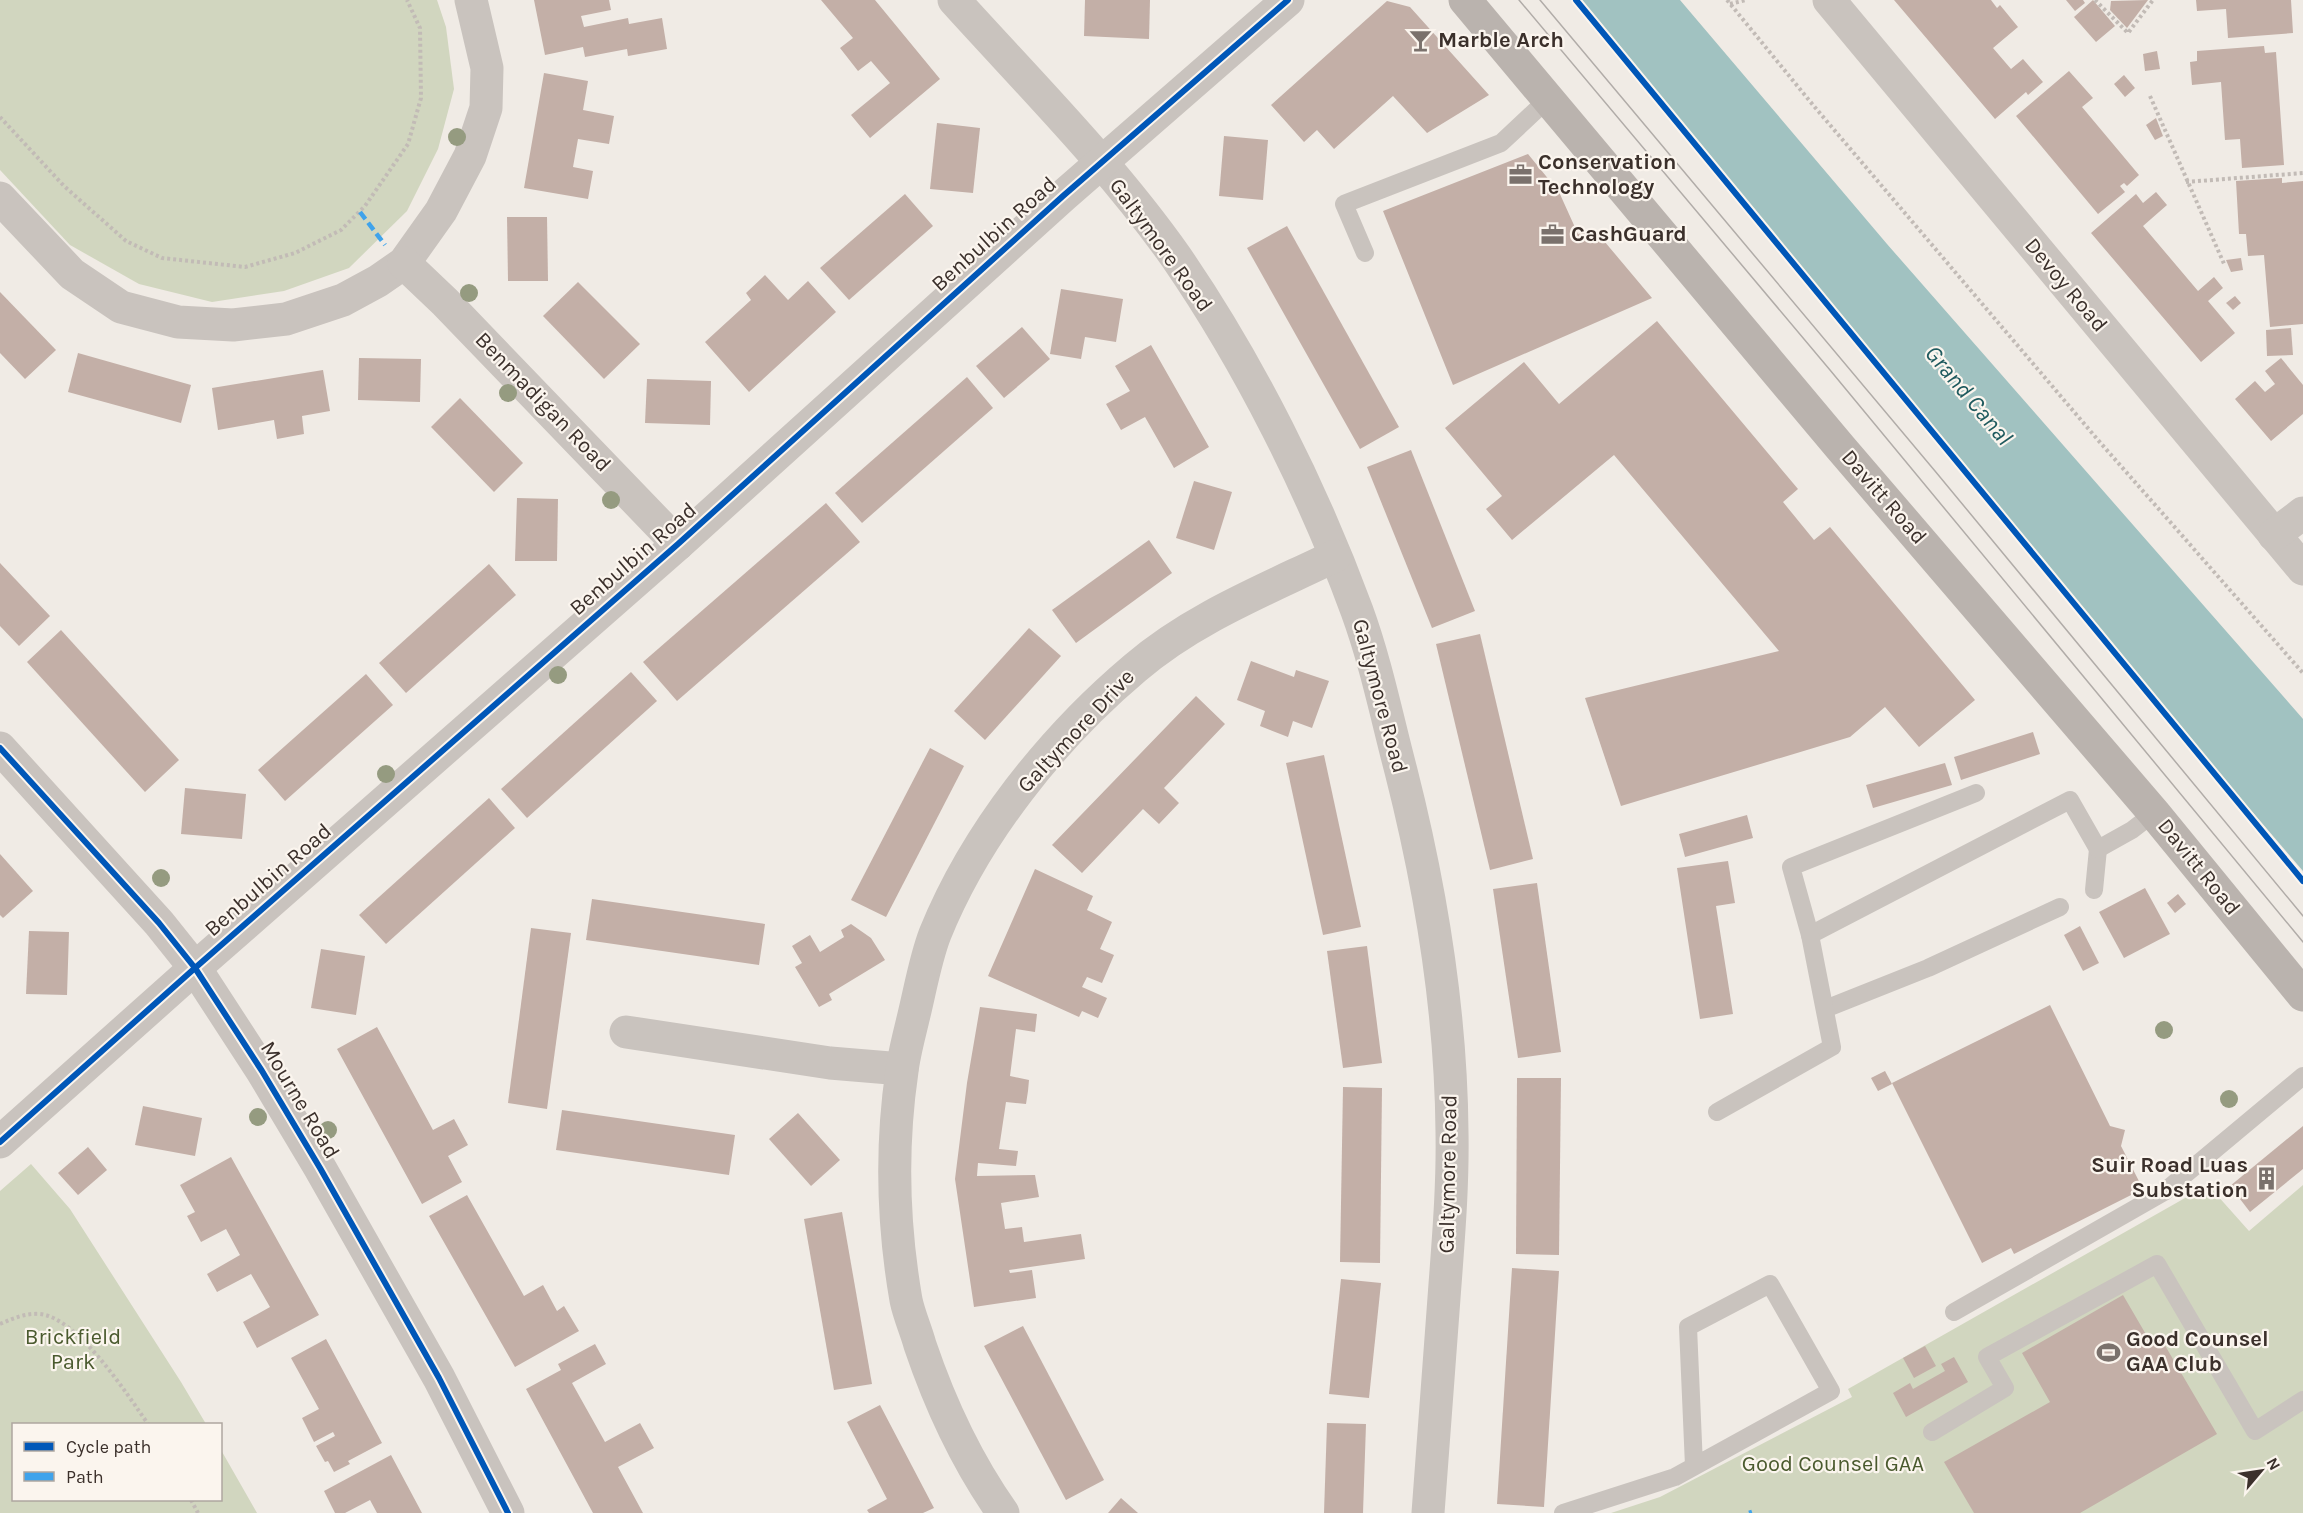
<svg xmlns="http://www.w3.org/2000/svg" width="2303" height="1513" viewBox="0 0 2303 1513" font-family="Karla,sans-serif">
  <style>
    .green { fill: #d1d6bf }
    .water { fill: #a1c2c1 }
    .building { fill: #c3afa7 }
    .lines { fill: none; stroke-linecap: round; stroke-linejoin: round }
    .path { stroke: #c2bbb6; stroke-width: 4; stroke-dasharray: 3 3; stroke-linecap: butt }
    .lane { stroke: #c9c3be; stroke-width: 18 }
    .street { stroke: #c9c3be; stroke-width: 33 }
    .secondary { stroke: #bab3ae; stroke-width: 33 }
    .tram { stroke: #b1aca8; stroke-width: 1.5 }
    .quiet { stroke: #3fa3eb; stroke-width: 4.5; stroke-dasharray: 9 4.5; stroke-linecap: butt }
    .cycleway-casing { stroke: #fbf5ee; stroke-width: 10 }
    .cycleway { stroke: #0057b8; stroke-width: 6 }
    .tree { fill: #959b80 }
    .labels { text-anchor: middle; dominant-baseline: central; stroke-width: 4.5; stroke-linejoin: round; paint-order: stroke }
    .poi-label { font-size: 22px; font-weight: bold; fill: #3b302b; stroke: #fbf5ee; text-anchor: start }
    .street-label { font-size: 22px; fill: #3b302b; stroke: #fbf5ee }
    .park-label { font-size: 22px; fill: #4a5a2e; stroke: #fbf5ee }
    .water-label { font-size: 24px; font-style: italic; fill: #1f5a5e; stroke: #fbf5ee }
  </style>
  <rect width="100%" height="100%" fill="#f0ebe5"/>
  <g class="green">
    <polygon points="0,0 437,0 446,27 454,89 438,149 407,211 349,268 284,291 212,302 139,284 70,245 0,170"/>
    <polygon points="31,1164 70,1209 181,1382 206,1424 14,1424 14,1500 220,1500 221,1450 257,1513 0,1513 0,1191"/>
    <polygon points="2208,1185 2249,1231 2303,1185 2303,1513 1611,1513 1660,1497 1852,1397 1848,1389"/>
  </g>
  <polygon class="water" points="1581,0 1680,0 1887,244 2303,719 2303,871 2213,766"/>
  <g class="building">
    <polygon points="534,0 609,0 611,10 581,16 584,27 628,18 629,24 662,18 667,49 628,56 627,49 585,57 583,47 545,55"/>
    <polygon points="821,0 875,0 940,79 870,138 851,115 890,83 871,61 858,71 840,48 853,38"/>
    <polygon points="1085,0 1150,0 1149,39 1084,36"/>
    <polygon points="1894,0 1991,0 1997,8 2000,5 2018,27 1993,48 2011,69 2023,59 2043,82 2028,95 2026,92 1995,119"/>
    <polygon points="2066,0 2083,0 2085,3 2075,11"/>
    <polygon points="2093,0 2115,26 2096,42 2074,17"/>
    <polygon points="2148,0 2127,28 2110,10 2111,1"/>
    <polygon points="2196,0 2291,0 2293,33 2228,38 2226,9 2197,11"/>
    <polygon points="1387,1 1410,7 1489,95 1427,133 1393,96 1334,149 1317,130 1304,142 1271,105"/>
    <polygon points="2264,46 2265,53 2276,52 2284,165 2242,168 2240,139 2225,140 2221,82 2192,85 2190,62 2197,61 2197,51"/>
    <polygon points="2157,51 2160,69 2145,71 2143,54"/>
    <polygon points="2069,71 2093,98 2082,107 2139,175 2127,186 2124,183 2120,186 2125,192 2098,214 2016,116"/>
    <polygon points="544,73 588,81 583,110 614,116 609,144 578,139 573,167 593,171 588,199 524,188"/>
    <polygon points="2124,75 2135,88 2125,97 2114,84"/>
    <polygon points="2156,118 2163,136 2155,140 2146,125"/>
    <polygon points="937,123 980,128 973,193 930,189"/>
    <polygon points="1224,136 1268,140 1263,200 1219,196"/>
    <polygon points="1528,154 1559,192 1578,234 1594,229 1652,298 1453,385 1383,211"/>
    <polygon points="2282,178 2282,183 2303,181 2303,324 2270,327 2264,255 2248,256 2246,234 2239,234 2236,181"/>
    <polygon points="2156,192 2167,205 2143,226 2198,291 2214,277 2223,288 2208,301 2235,333 2201,362 2091,233 2136,194 2143,203"/>
    <polygon points="905,194 933,226 849,300 820,268"/>
    <polygon points="507,217 547,217 548,281 508,281"/>
    <polygon points="1287,226 1399,427 1360,449 1247,248"/>
    <polygon points="2241,258 2243,270 2231,272 2226,260"/>
    <polygon points="765,275 788,300 808,281 836,312 749,392 705,342 751,300 746,293"/>
    <polygon points="578,282 640,344 604,379 543,316"/>
    <polygon points="1061,289 1123,299 1116,342 1085,337 1081,359 1050,354"/>
    <polygon points="0,292 56,350 25,379 0,353"/>
    <polygon points="2235,296 2241,303 2233,310 2226,303"/>
    <polygon points="1657,321 1798,489 1783,502 1814,540 1830,527 1975,700 1919,747 1885,707 1850,737 1621,806 1585,698 1779,651 1614,455 1512,540 1486,509 1502,496 1445,428 1524,362 1559,404"/>
    <polygon points="1022,327 1050,359 1004,398 976,366"/>
    <polygon points="2291,328 2293,355 2267,356 2266,330"/>
    <polygon points="1151,345 1209,447 1174,468 1145,417 1121,430 1106,404 1130,391 1115,366"/>
    <polygon points="78,353 191,385 181,423 68,392"/>
    <polygon points="359,358 421,359 420,402 358,400"/>
    <polygon points="2281,358 2303,385 2303,414 2271,441 2235,399 2255,381 2265,392 2275,384 2265,371"/>
    <polygon points="323,370 330,411 302,416 304,434 277,439 274,420 218,430 212,388"/>
    <polygon points="967,377 993,408 862,523 835,493"/>
    <polygon points="647,379 711,381 710,425 645,423"/>
    <polygon points="460,398 523,463 494,492 431,427"/>
    <polygon points="1411,450 1475,611 1432,628 1367,467"/>
    <polygon points="1194,481 1232,492 1214,550 1176,538"/>
    <polygon points="517,498 558,499 557,561 515,561"/>
    <polygon points="826,503 860,542 677,701 643,662"/>
    <polygon points="1149,540 1172,573 1076,643 1052,610"/>
    <polygon points="0,563 50,616 19,646 0,626"/>
    <polygon points="489,564 516,595 406,693 379,663"/>
    <polygon points="1029,628 1061,656 985,740 954,711"/>
    <polygon points="61,630 179,760 145,792 27,662"/>
    <polygon points="1480,634 1533,859 1490,870 1436,644"/>
    <polygon points="1251,661 1294,677 1296,670 1329,681 1312,728 1293,721 1288,737 1260,726 1265,711 1237,700"/>
    <polygon points="631,672 657,701 527,818 501,789"/>
    <polygon points="366,674 393,705 285,801 258,770"/>
    <polygon points="1196,696 1225,724 1164,788 1179,803 1159,824 1143,809 1082,873 1052,845"/>
    <polygon points="2033,732 2040,754 1961,780 1954,757"/>
    <polygon points="930,748 964,766 886,917 851,900"/>
    <polygon points="1324,755 1361,927 1323,935 1286,763"/>
    <polygon points="1945,763 1952,785 1873,808 1866,785"/>
    <polygon points="185,788 246,794 242,839 181,834"/>
    <polygon points="489,798 515,828 386,944 359,915"/>
    <polygon points="1747,815 1753,838 1685,857 1679,834"/>
    <polygon points="0,854 33,891 3,918 0,915"/>
    <polygon points="1728,861 1735,903 1716,906 1733,1014 1700,1019 1677,868"/>
    <polygon points="1035,869 1093,896 1087,910 1112,922 1100,949 1114,955 1102,983 1087,977 1082,987 1107,998 1098,1018 1082,1011 1079,1017 988,976"/>
    <polygon points="1537,883 1561,1052 1518,1058 1493,889"/>
    <polygon points="2145,888 2170,934 2124,958 2099,912"/>
    <polygon points="2178,894 2186,904 2175,913 2167,903"/>
    <polygon points="592,899 765,924 759,965 586,940"/>
    <polygon points="851,924 871,938 885,960 829,994 832,1000 819,1007 795,967 802,963 792,946 810,935 820,952 844,937 841,930"/>
    <polygon points="2080,926 2099,963 2083,971 2064,935"/>
    <polygon points="531,928 571,933 547,1109 508,1103"/>
    <polygon points="29,931 69,932 67,995 26,994"/>
    <polygon points="1367,946 1382,1063 1343,1068 1327,951"/>
    <polygon points="321,949 365,956 356,1015 311,1008"/>
    <polygon points="2050,1005 2110,1126 2125,1130 2121,1146 2143,1189 2014,1254 2011,1248 1982,1263 1892,1083"/>
    <polygon points="980,1007 1037,1014 1035,1032 1016,1029 1010,1076 1029,1080 1028,1091 1026,1104 1006,1102 999,1149 1018,1151 1016,1166 978,1163 977,1176 1035,1175 1039,1197 1001,1203 1005,1229 1022,1227 1024,1242 1081,1234 1085,1259 1009,1270 1010,1273 1032,1270 1036,1298 974,1307 955,1179 967,1083"/>
    <polygon points="377,1027 433,1130 454,1119 468,1145 448,1156 462,1182 422,1204 337,1049"/>
    <polygon points="1885,1071 1892,1084 1878,1091 1871,1078"/>
    <polygon points="1517,1078 1561,1078 1559,1255 1516,1254"/>
    <polygon points="1343,1087 1382,1088 1380,1263 1340,1262"/>
    <polygon points="143,1106 202,1118 195,1156 135,1145"/>
    <polygon points="562,1110 735,1135 729,1175 556,1150"/>
    <polygon points="798,1113 840,1160 811,1186 769,1139"/>
    <polygon points="2303,1126 2303,1169 2250,1212 2230,1186"/>
    <polygon points="88,1147 107,1170 78,1195 58,1173"/>
    <polygon points="231,1157 319,1315 257,1348 243,1322 270,1307 251,1274 217,1292 207,1274 240,1255 226,1229 201,1242 187,1216 195,1212 180,1185"/>
    <polygon points="467,1195 524,1296 543,1285 557,1311 564,1306 579,1331 515,1367 429,1216"/>
    <polygon points="842,1212 872,1384 834,1390 804,1219"/>
    <polygon points="1512,1268 1559,1271 1544,1507 1497,1504"/>
    <polygon points="1341,1279 1381,1283 1369,1398 1329,1394"/>
    <polygon points="2123,1295 2151,1343 2160,1337 2217,1434 2080,1513 1974,1513 1944,1462 2050,1402 2022,1353"/>
    <polygon points="1023,1326 1104,1480 1066,1500 984,1346"/>
    <polygon points="326,1339 382,1443 348,1461 350,1464 334,1472 328,1461 325,1462 316,1446 335,1436 333,1432 314,1442 302,1418 319,1409 291,1358"/>
    <polygon points="595,1344 606,1364 572,1383 605,1442 640,1423 654,1448 618,1467 643,1513 593,1513 526,1389 561,1370 558,1364"/>
    <polygon points="1925,1346 1936,1366 1914,1378 1903,1358"/>
    <polygon points="1954,1357 1968,1382 1906,1417 1893,1393 1910,1383 1913,1389 1945,1371 1941,1364"/>
    <polygon points="880,1405 934,1508 923,1513 869,1513 867,1510 887,1499 847,1422"/>
    <polygon points="1327,1423 1366,1424 1363,1513 1324,1513"/>
    <polygon points="391,1455 422,1513 377,1513 370,1500 345,1513 335,1513 324,1491"/>
    <polygon points="1121,1498 1138,1513 1108,1513"/>
  </g>
  <g class="lines">
    <g class="path">
      <polyline points="1727,0 1813,105 2098,440 2303,673"/>
      <polyline points="2095,0 2128,33 2153,0"/>
      <polyline points="1730,4 1746,0"/>
      <polyline points="2150,96 2225,266"/>
      <polyline points="0,117 64,186 126,241 162,258 245,267 295,253 341,230 365,206 408,144 421,98 420,28 407,0"/>
      <polyline points="2186,182 2303,173"/>
      <path d="M0 1324C14 1318 25 1313 40 1314 78 1318 127 1394 148 1424"/>
      <polyline points="191,1500 198,1513"/>
    </g>
    <g class="lane">
      <polyline points="1365,253 1344,204 1501,143 1548,99"/>
      <polyline points="2094,890 2098,849"/>
      <polyline points="1810,935 2070,800 2098,849 2132,830 2154,813"/>
      <polyline points="1825,1009 1928,968 2060,907"/>
      <polyline points="1717,1112 1832,1047 1810,935 1791,867 1976,793"/>
      <polyline points="1954,1312 2164,1192 2303,1076"/>
      <polyline points="1932,1432 2005,1388 1987,1357 2157,1264 2255,1431 2303,1400"/>
      <polyline points="1563,1513 1675,1477 1831,1391 1770,1284 1688,1327 1694,1466"/>
    </g>
    <g class="street">
      <path d="M954 0C1029 83 1112 166 1176 257 1249 363 1313 491 1357 611 1376 663 1387 718 1401 771 1431 889 1451 1010 1452 1132 1453 1188 1448 1243 1444 1298 1439 1370 1433 1441 1428 1513"/>
      <polyline points="1829,0 2303,569"/>
      <polyline points="0,198 72,274 121,307 178,322 233,325 286,319 343,300 378,281 404,263 441,211 470,156 486,108 487,68 471,0"/>
      <polyline points="404,263 445,302 678,544"/>
      <polyline points="2274,535 2303,513"/>
      <polyline points="0,748 159,923 195,968 262,1071 320,1168 439,1378 508,1513"/>
      <polyline points="626,1032 830,1063 902,1069"/>
      <polyline points="0,1142 195,968 678,544 1063,196 1288,0"/>
      <path d="M1003 1513C967 1462 940 1404 920 1345 916 1330 909 1315 906 1300 893 1225 891 1146 902 1071 904 1054 909 1036 913 1019 920 991 925 960 935 934 976 833 1052 738 1135 668 1193 618 1267 589 1335 556"/>
    </g>
    <polyline class="secondary" points="1465,0 1840,447 2154,813 2303,995"/>
    <g class="tram">
      <polyline points="1519,0 1830,370 2303,942"/>
      <polyline points="1540,0 1935,471 2303,916"/>
    </g>
    <g class="quiet">
      <polyline points="360,212 385,245"/>
      <polyline points="1749,1513 1752,1512"/>
    </g>
    <defs>
      <g id="cycleway">
        <polyline points="1576,0 2303,881"/>
        <polyline points="0,748 159,923 195,968 262,1071 320,1168 439,1378 508,1513"/>
        <polyline points="0,1142 195,968 678,544 1063,196 1288,0"/>
      </g>
    </defs>
    <use href="#cycleway" class="cycleway-casing"/>
    <use href="#cycleway" class="cycleway"/>
  </g>
  <g class="tree">
    <circle cx="457" cy="137" r="9"/>
    <circle cx="469" cy="293" r="9"/>
    <circle cx="508" cy="393" r="9"/>
    <circle cx="611" cy="500" r="9"/>
    <circle cx="558" cy="675" r="9"/>
    <circle cx="386" cy="774" r="9"/>
    <circle cx="161" cy="878" r="9"/>
    <circle cx="2164" cy="1030" r="9"/>
    <circle cx="2229" cy="1099" r="9"/>
    <circle cx="258" cy="1117" r="9"/>
    <circle cx="328" cy="1130" r="9"/>
  </g>
  <defs>
    <symbol id="bar-bare" viewBox="-9 -9 18 18"><path d="M-6-5H6L.8 .8V4.5H3.5V6h-7V4.5H-.8V.8Z" fill="#7a716c" stroke="#fbf5ee" stroke-width="2.5" paint-order="stroke"/></symbol>
    <symbol id="office-bare" viewBox="-9 -9 18 18"><path d="M-6-3h4V-5.5h4V-3h4V5H-6ZM-1-4.5V-3h2v-1.5ZM-6 0V1H6V0Z" fill="#7a716c" stroke="#fbf5ee" stroke-width="2.5" paint-order="stroke"/></symbol>
    <symbol id="building-bare" viewBox="-9 -9 18 18"><path d="M-4-6H4V6H1V3H-1V6H-4ZM-2.5-4.3h1.7v1.8h-1.7ZM.8-4.3h1.7v1.8H.8ZM-2.5-1h1.7V.8h-1.7ZM.8-1h1.7V.8H.8Z" fill="#7a716c" stroke="#fbf5ee" stroke-width="2.5" paint-order="stroke"/></symbol>
    <symbol id="stadium-bare" viewBox="-9 -9 18 18"><path d="M0-5a6.5 5 0 1 0 0 10a6.5 5 0 1 0 0-10ZM-3.5-1.8h7v3.6h-7Z" fill="#7a716c" stroke="#fbf5ee" stroke-width="2.5" paint-order="stroke"/></symbol>
  </defs>
  <g fill-rule="evenodd">
    <use href="#bar-bare" x="1404" y="24" width="33" height="33"/>
    <use href="#office-bare" x="1504" y="158" width="33" height="33"/>
    <use href="#office-bare" x="1536" y="218" width="33" height="33"/>
    <use href="#building-bare" x="2250" y="1162" width="33" height="33"/>
    <use href="#stadium-bare" x="2092" y="1336" width="33" height="33"/>
  </g>
  <g class="labels">
    <g class="poi-label">
      <text x="1438" y="40">Marble Arch</text>
      <text x="1538" y="162">Conservation<tspan x="1538" dy="25">Technology</tspan></text>
      <text x="1571" y="234">CashGuard</text>
      <text x="2248" y="1165" text-anchor="end">Suir Road Luas<tspan x="2248" dy="25">Substation</tspan></text>
      <text x="2126" y="1339">Good Counsel<tspan x="2126" dy="25">GAA Club</tspan></text>
    </g>
    <g class="street-label">
      <text transform="translate(994 234) rotate(-42)">Benbulbin Road</text>
      <text transform="translate(1161 245) rotate(54)">Galtymore Road</text>
      <text transform="translate(2066 285) rotate(50)">Devoy Road</text>
      <text transform="translate(543 402) rotate(46)">Benmadigan Road</text>
      <text transform="translate(1884 497) rotate(49)">Davitt Road</text>
      <text transform="translate(633 559) rotate(-41)">Benbulbin Road</text>
      <text transform="translate(1380 696) rotate(75)">Galtymore Road</text>
      <text transform="translate(1076 731) rotate(-47)">Galtymore Drive</text>
      <text transform="translate(2199 867) rotate(51)">Davitt Road</text>
      <text transform="translate(268 880) rotate(-41)">Benbulbin Road</text>
      <text transform="translate(300 1100) rotate(59)">Mourne Road</text>
      <text transform="translate(1448 1174) rotate(-89)">Galtymore Road</text>
    </g>
    <g class="park-label">
      <text x="73" y="1337">Brickfield<tspan x="73" dy="25">Park</tspan></text>
      <text x="1833" y="1464">Good Counsel GAA</text>
    </g>
    <g class="water-label">
      <text transform="translate(1969 395) rotate(50)">Grand Canal</text>
    </g>
  </g>
  <rect x="12" y="1423" width="210" height="78" fill="#fbf5ee" stroke="#aea6a0" stroke-width="1.5"/>
  <rect x="24" y="1442" width="30" height="9" fill="#0057b8" stroke="#aea6a0" stroke-width="1.5"/>
  <text x="66" y="1453" font-size="18" fill="#3b302b">Cycle path</text>
  <rect x="24" y="1472" width="30" height="9" fill="#3fa3eb" stroke="#aea6a0" stroke-width="1.5"/>
  <text x="66" y="1483" font-size="18" fill="#3b302b">Path</text>
  <g transform="translate(2261 1471) rotate(61)" stroke="#fbf5ee" stroke-width="4.5" paint-order="stroke">
  <path d="M0-4.5L10 22L0 15L-10 22Z" fill="#3b302b"/>
  <text y="-9" font-size="16" font-weight="bold" text-anchor="middle" fill="#3b302b">N</text>
  </g>
</svg>
